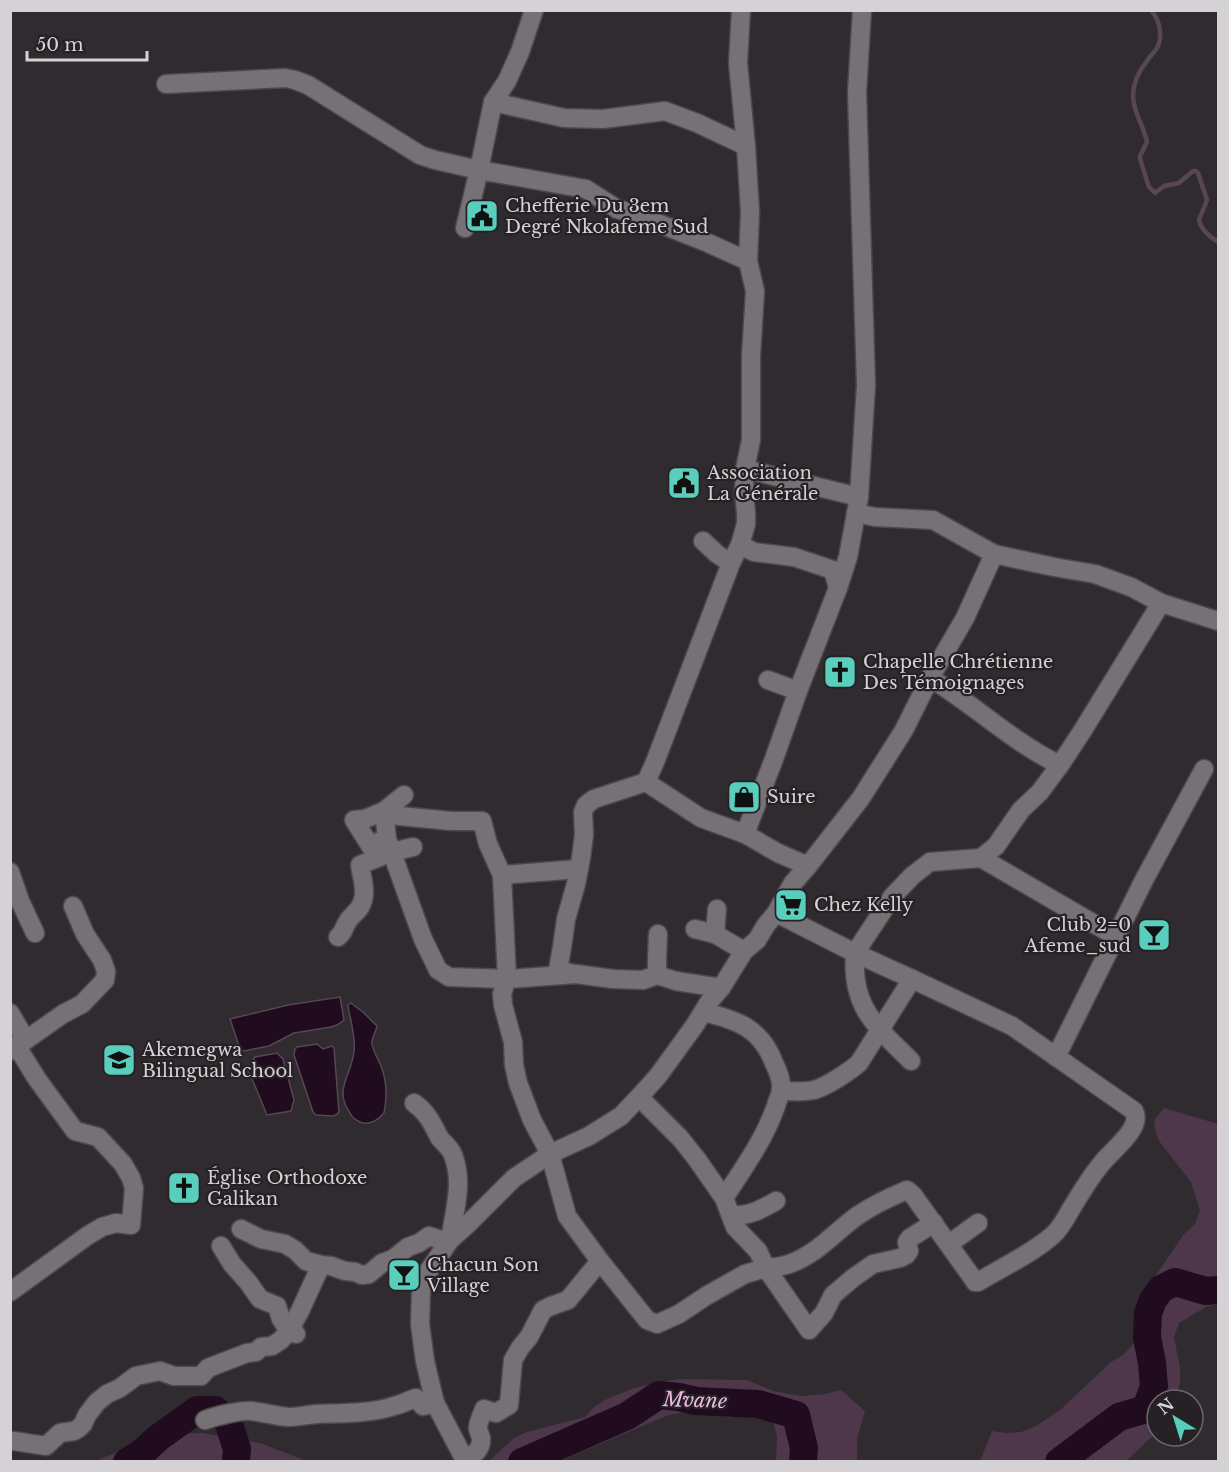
<svg xmlns="http://www.w3.org/2000/svg" width="1229" height="1472" viewBox="0 0 1229 1472" font-family="'Libre Baskerville',serif">
  <style>
    .green { fill: #4e374a }
    .water { fill: #210b1e; stroke: #574755; stroke-width: 1.5 }
    .lines { fill: none; stroke-linecap: round; stroke-linejoin: round }
    .stream { stroke: #574755; stroke-width: 4.5 }
    .river { stroke: #210b1e; stroke-width: 28 }
    .minor-casing { stroke: #4d484c; stroke-width: 21 }
    .minor { stroke: #767175; stroke-width: 18 }
    .labels { text-anchor: middle; dominant-baseline: central; stroke-width: 4.5; stroke-linejoin: round; paint-order: stroke }
    .poi-label { font-size: 18px; fill: #d5d2d5; stroke: #262125; text-anchor: start }
    .water-label { font-size: 20px; font-style: italic; fill: #ebbae2; stroke: #262125 }
  </style>
  <rect width="100%" height="100%" fill="#302b2f"/>
  <g class="green">
    <polygon points="1164,1108 1218,1124 1218,1304 1206,1307 1179,1323 1174,1337 1180,1368 1180,1382 1176,1400 1157,1400 1157,1432 1126,1461 980,1461 992,1431 1007,1433 1021,1432 1036,1426 1060,1410 1111,1362 1123,1355 1134,1343 1145,1291 1184,1234 1195,1224 1200,1211 1191,1182 1159,1141 1154,1127 1155,1119"/>
    <polygon points="677,1379 747,1380 773,1391 802,1396 825,1394 841,1390 865,1411 857,1438 857,1461 776,1461 777,1436 772,1418 762,1414 730,1417 683,1412 666,1416 560,1461 489,1461 514,1438 527,1432 585,1417 594,1407 607,1399 634,1388"/>
    <polygon points="202,1433 260,1443 307,1461 96,1461 132,1445 173,1434"/>
  </g>
  <g class="water">
    <polygon points="340,997 344,1020 337,1025 331,1027 294,1033 269,1046 244,1051 240,1049 230,1019 288,1005"/>
    <path d="M351 1003 364 1013 377 1026C376 1032 371 1038 372 1044 373 1051 378 1059 381 1066 387 1081 387 1098 384 1113 378 1120 370 1126 360 1122 355 1120 352 1117 350 1113 333 1089 352 1075 354 1051 356 1037 350 1020 348 1005Z"/>
    <polygon points="317,1044 323,1049 332,1046 334,1048 339,1112 336,1115 332,1116 316,1115 313,1112 294,1055 295,1049 297,1047"/>
    <polygon points="277,1053 283,1059 294,1100 291,1111 267,1115 248,1069 255,1057"/>
  </g>
  <g class="lines">
    <path class="stream" d="M1151 10C1159 19 1163 34 1158 46 1155 52 1150 56 1147 61 1139 71 1133 84 1133 96 1133 112 1144 126 1147 142L1140 156V159L1149 187 1155 193 1164 186 1179 183 1193 171H1196L1198 173 1207 200 1199 220C1201 230 1210 237 1218 242"/>
    <g class="river">
      <polyline points="127,1462 143,1452 158,1438 197,1410 215,1410 228,1421 237,1449 236,1462"/>
      <polyline points="522,1462 627,1416 659,1395 679,1397 696,1401 758,1404 796,1415 804,1448 803,1462"/>
      <polyline points="1059,1462 1119,1417 1146,1409 1154,1386 1152,1363 1147,1337 1148,1313 1153,1300 1161,1289 1175,1282 1206,1291 1218,1290"/>
    </g>
    <defs>
      <g id="minor">
        <polyline points="741,10 738,63 746,146"/>
        <polyline points="166,84 285,78 295,80 308,85 420,155 435,160 479,170 493,102 507,81 520,52 534,10"/>
        <polyline points="493,102 564,118 603,119 665,111 697,123 746,146 750,212 748,261"/>
        <polyline points="465,228 479,170 586,189 617,209 635,214 708,243 748,261 755,291 751,356 751,440 745,469 744,492 746,513 746,524 740,545 731,563 655,762 646,782 701,818 745,834 778,853 808,866 793,883 776,913 766,925 757,940 744,951 721,988 709,1002 695,1025 658,1076 639,1097 621,1116 589,1136 550,1154 514,1178 468,1224 450,1240 425,1276 421,1292 420,1324 425,1361 435,1403 466,1462"/>
        <polyline points="745,469 859,497"/>
        <polyline points="856,513 875,517 933,520 994,554 1054,567 1095,574 1131,587 1161,603"/>
        <polyline points="703,541 717,554 731,563"/>
        <polyline points="740,545 754,552 794,557 833,570 838,588 798,691 774,759 745,834"/>
        <polyline points="838,588 848,557 859,497 866,385 857,92 862,10"/>
        <path d="M930 678C975 705 1012 742 1060 765"/>
        <polyline points="768,680 798,691"/>
        <polyline points="404,795 384,811 387,839 423,939 438,970 449,977 507,979 576,974 613,979 643,980 657,975 676,981 721,988"/>
        <path d="M387 839 378 842 371 847 354 820 365 819 384 811 390 815 451 821H482L488 844 502 875 507 979 502 994 503 1005 513 1042 514 1065 518 1083 532 1120 550 1154 567 1216 600 1261 568 1300 551 1306 543 1310 529 1337 520 1348 513 1360 509 1405 496 1413 484 1409C482 1415 478 1422 478 1428 478 1431 480 1434 481 1438 482 1448 474 1457 464 1458"/>
        <polyline points="981,858 1115,936"/>
        <polyline points="808,866 861,798 904,730 930,678 965,618 994,554"/>
        <polyline points="10,872 20,901 35,933"/>
        <polyline points="502,875 579,869"/>
        <path d="M776 913 855 953C851 1008 876 1026 911 1061"/>
        <polyline points="695,929 715,934 744,951"/>
        <polyline points="715,934 717,909"/>
        <path d="M338 937C345 931 343 928 348 921 351 916 357 912 360 907 368 894 362 879 360 865L392 852 413 847"/>
        <polyline points="574,974 558,970 562,947 566,919 576,884 581,858 584,835 583,812 586,805 594,799 646,782"/>
        <polyline points="657,975 657,959 658,934"/>
        <path d="M704 1012C737 1020 761 1028 774 1063 778 1071 782 1080 781 1089 781 1095 777 1101 776 1106 764 1140 743 1169 724 1198"/>
        <polyline points="10,1013 26,1040"/>
        <polyline points="10,1051 16,1045 26,1040 63,1014 82,1004 105,980 106,971 102,960 85,934 73,906"/>
        <polyline points="1056,1057 1144,880 1204,769"/>
        <path d="M781 1090C792 1092 803 1092 814 1090 826 1087 850 1071 859 1063L912 979 855 953 892 897 912 876 930 862 981 858 996 846 1021 810 1040 792 1060 765 1083 730 1161 603 1218 621"/>
        <path d="M639 1097 680 1138 696 1158 724 1198 735 1227 758 1251 766 1268C773 1267 781 1267 789 1264 816 1255 835 1232 857 1216 873 1205 890 1197 907 1190L913 1195 974 1280 975 1282H978C1001 1268 1033 1253 1053 1235 1060 1229 1066 1218 1071 1209 1081 1193 1090 1177 1102 1163 1112 1150 1143 1128 1134 1111L1012 1026 912 979"/>
        <path d="M732 1215C748 1217 762 1209 776 1201"/>
        <polyline points="241,1229 261,1239 285,1244 295,1250 306,1261 321,1265"/>
        <polyline points="949,1244 978,1223"/>
        <polyline points="221,1246 232,1264 248,1282 260,1299 277,1306 281,1319 289,1331 296,1334"/>
        <polyline points="600,1261 647,1320 657,1324 679,1314 706,1296 745,1274 766,1268 809,1330 824,1313 833,1295 853,1278 873,1264 900,1258 906,1255 909,1251 907,1242 910,1238 934,1223"/>
        <polyline points="10,1292 87,1236 102,1227 116,1223 131,1225 134,1188 131,1178 123,1164 98,1137 75,1131 37,1079 16,1045"/>
        <path d="M205 1420C216 1416 240 1410 251 1411 263 1412 275 1416 288 1417 297 1417 306 1415 316 1414 342 1413 369 1414 394 1406 402 1404 409 1400 416 1398L423 1406 435 1403"/>
        <path d="M14 1441 46 1446 60 1433 74 1431 79 1428 83 1424 87 1415 97 1402 107 1394 120 1388 136 1376 160 1371 174 1376H201L208 1368 247 1353 256 1352 261 1347 272 1346 281 1340 289 1331 300 1311 321 1265 331 1266 345 1271 355 1272 362 1275 369 1274 382 1263 393 1259 408 1247 419 1243 429 1236 444 1241 450 1240C454 1213 464 1182 453 1155 451 1148 443 1143 439 1137 432 1123 427 1112 414 1103"/>
      </g>
    </defs>
    <use href="#minor" class="minor-casing"/>
    <use href="#minor" class="minor"/>
  </g>
  <defs>
    <symbol id="civic-square" viewBox="-11 -11 22 22"><rect x="-9" y="-9" width="18" height="18" rx="4" fill="#5acebd" stroke="#262125"/><path d="M-.6-6.5H3V-4.5H.6V-3L4-1V1h2V6H-6V1h2V-1L-.6-3ZM-1.2 2.5V6h2.4V2.5Z" fill="#111"/></symbol>
    <symbol id="church-square" viewBox="-11 -11 22 22"><rect x="-9" y="-9" width="18" height="18" rx="4" fill="#5acebd" stroke="#262125"/><path d="M-1.2-6h2.4v3.5h3.3v2.4h-3.3V6h-2.4V-.1h-3.3v-2.4h3.3Z" fill="#111"/></symbol>
    <symbol id="shop-square" viewBox="-11 -11 22 22"><rect x="-9" y="-9" width="18" height="18" rx="4" fill="#5acebd" stroke="#262125"/><path d="M-5-2.5h2.3a2.7 3.5 0 0 1 5.4 0H5L5.5 6h-11ZM-1.5-2.5h3a1.5 2.3 0 0 0-3 0Z" fill="#111"/></symbol>
    <symbol id="supermarket-square" viewBox="-11 -11 22 22"><rect x="-9" y="-9" width="18" height="18" rx="4" fill="#5acebd" stroke="#262125"/><path d="M-6-5.5h2.5l.6 2H6L4.5 2H-2.5L-4.4-4H-6ZM-1.5 3.2a1.3 1.3 0 1 0 .1 0ZM3 3.2a1.3 1.3 0 1 0 .1 0Z" fill="#111"/></symbol>
    <symbol id="bar-square" viewBox="-11 -11 22 22"><rect x="-9" y="-9" width="18" height="18" rx="4" fill="#5acebd" stroke="#262125"/><path d="M-6-5H6L.8 .8V4.5H3.5V6h-7V4.5H-.8V.8Z" fill="#111"/></symbol>
    <symbol id="school-square" viewBox="-11 -11 22 22"><rect x="-9" y="-9" width="18" height="18" rx="4" fill="#5acebd" stroke="#262125"/><path d="M0-5L7-2L0 1L-7-2ZM-4 1L0 2.5L4 1V4Q0 6-4 4Z" fill="#111"/></symbol>
  </defs>
  <g fill-rule="evenodd">
    <use href="#civic-square" x="463" y="197" width="38" height="38"/>
    <use href="#civic-square" x="665" y="464" width="38" height="38"/>
    <use href="#church-square" x="821" y="653" width="38" height="38"/>
    <use href="#shop-square" x="725" y="778" width="38" height="38"/>
    <use href="#supermarket-square" x="772" y="886" width="38" height="38"/>
    <use href="#bar-square" x="1135" y="916" width="38" height="38"/>
    <use href="#school-square" x="100" y="1041" width="38" height="38"/>
    <use href="#church-square" x="165" y="1169" width="38" height="38"/>
    <use href="#bar-square" x="385" y="1256" width="38" height="38"/>
  </g>
  <g class="labels">
    <g class="poi-label">
      <text x="505" y="206">Chefferie Du 3em<tspan x="505" dy="21">Degré Nkolafeme Sud</tspan></text>
      <text x="707" y="473">Association<tspan x="707" dy="21">La Générale</tspan></text>
      <text x="863" y="662">Chapelle Chrétienne<tspan x="863" dy="21">Des Témoignages</tspan></text>
      <text x="767" y="797">Suire</text>
      <text x="814" y="905">Chez Kelly</text>
      <text x="1131" y="925" text-anchor="end">Club 2=0<tspan x="1131" dy="21">Afeme_sud</tspan></text>
      <text x="142" y="1050">Akemegwa<tspan x="142" dy="21">Bilingual School</tspan></text>
      <text x="207" y="1178">Église Orthodoxe<tspan x="207" dy="21">Galikan</tspan></text>
      <text x="427" y="1265">Chacun Son<tspan x="427" dy="21">Village</tspan></text>
    </g>
    <g class="water-label">
      <text transform="translate(695 1400) rotate(2)">Mvane</text>
    </g>
  </g>
  <rect width="1229" height="1472" fill="none" stroke="#d5d2d5" stroke-width="24"/>
  <g transform="translate(1175 1418) rotate(322)"><circle r="28" fill="#262125" stroke="#6c686b" stroke-width="1.5"/>
  <path d="M0-4.5L10 22L0 15L-10 22Z" fill="#5acebd"/>
  <text y="-9" font-size="16" font-weight="bold" text-anchor="middle" fill="#d5d2d5">N</text>
  </g>
  <path d="M27 51v9h120v-9" fill="none" stroke="#d5d2d5" stroke-width="3"/>
  <text x="36" y="51" font-size="18" fill="#d5d2d5" stroke="#262125" stroke-width="4.5" paint-order="stroke">50 m</text>
</svg>
